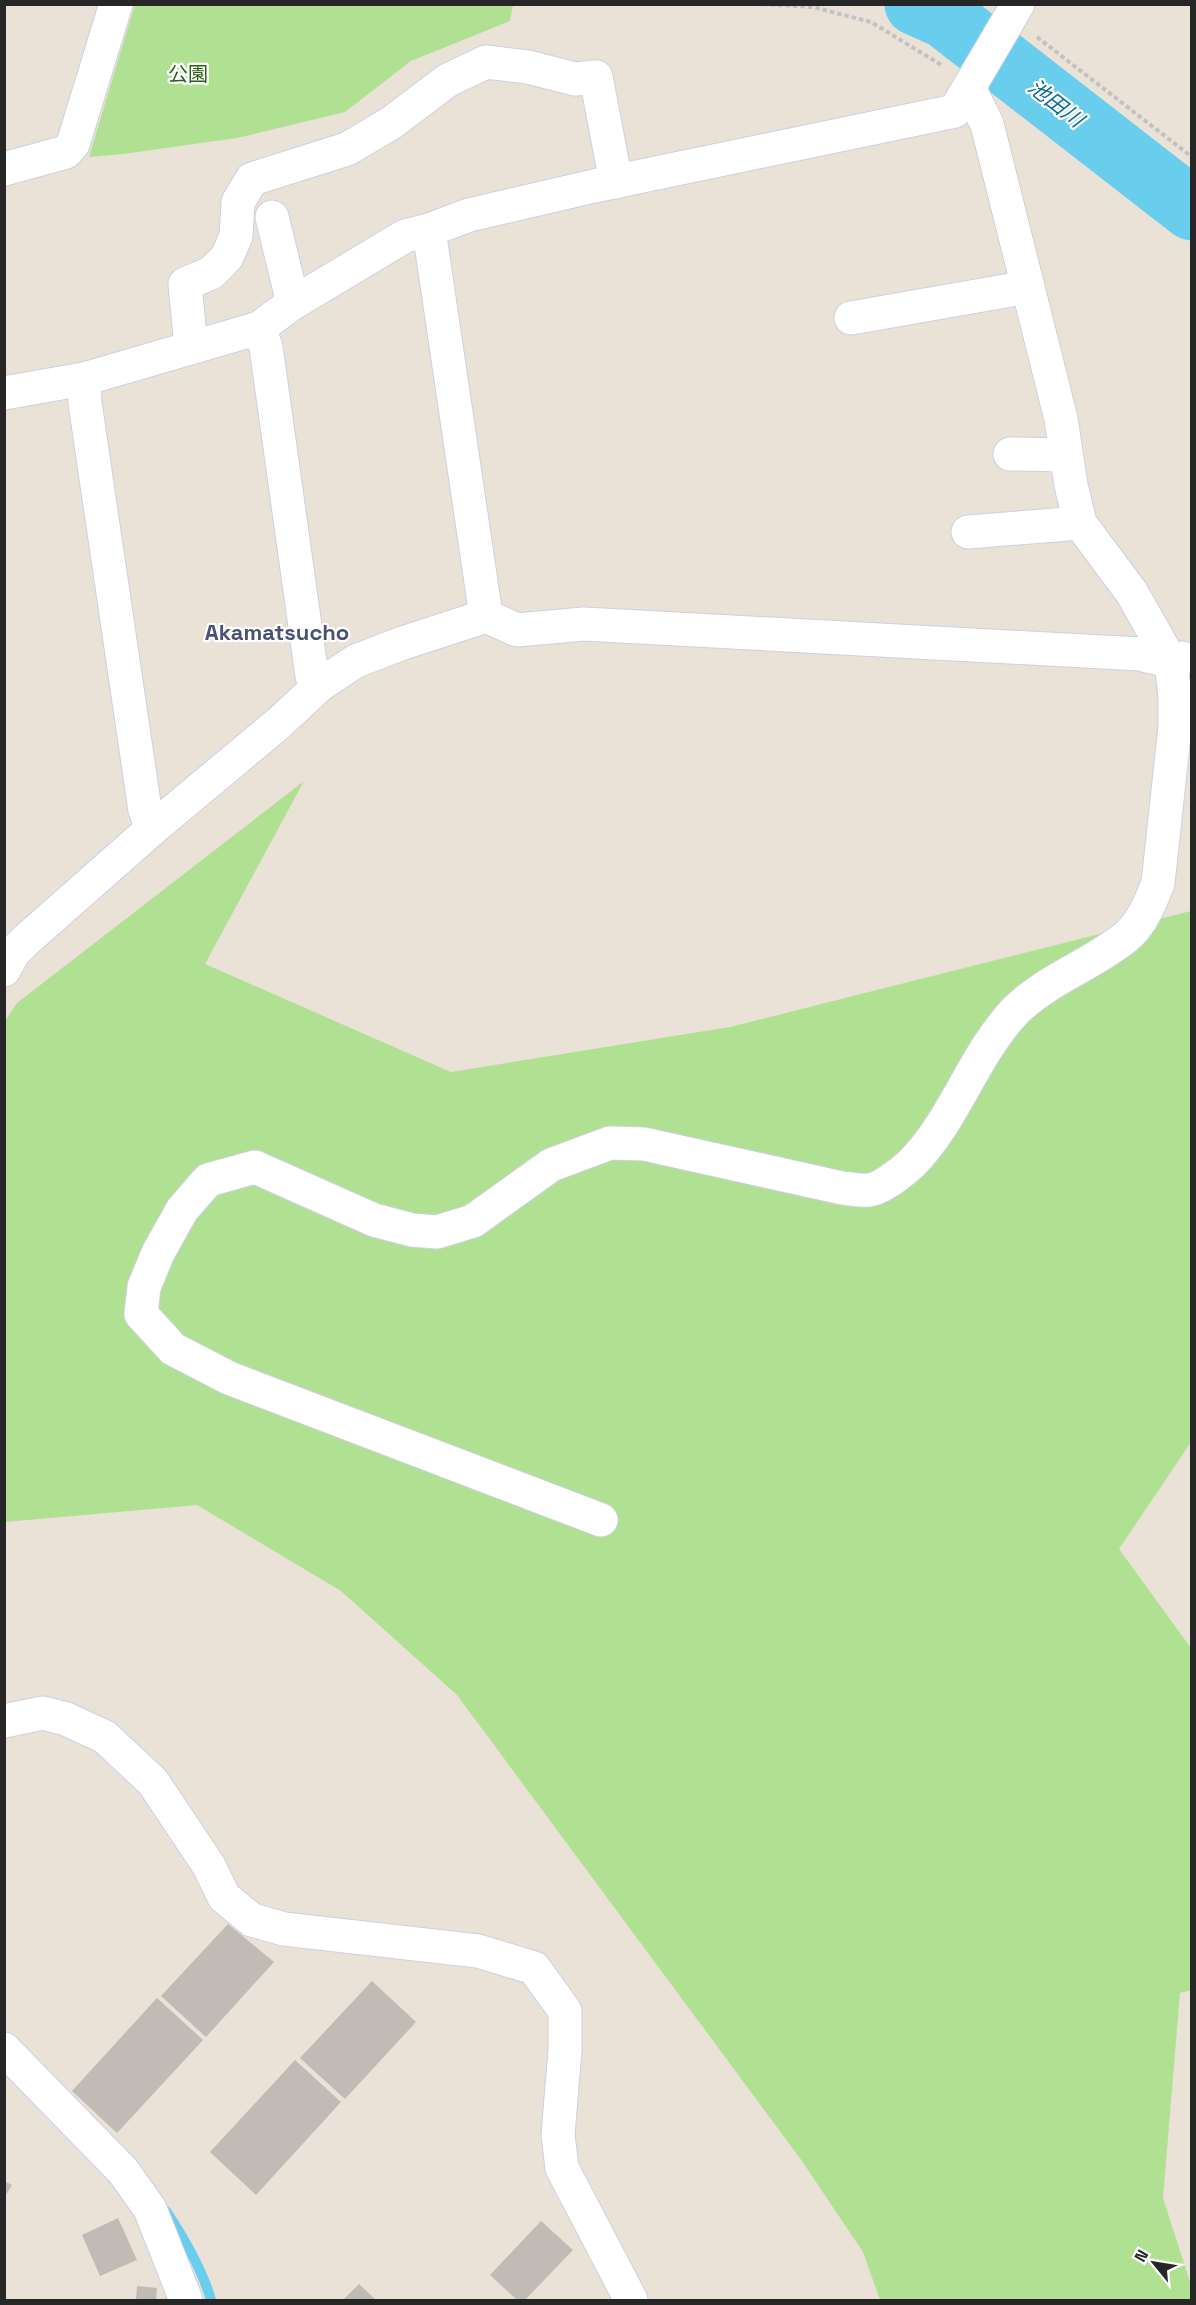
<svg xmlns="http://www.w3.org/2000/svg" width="1196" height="2305" viewBox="0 0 1196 2305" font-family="'Space Grotesk','Noto Sans JP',sans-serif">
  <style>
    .green { fill: #b0e193 }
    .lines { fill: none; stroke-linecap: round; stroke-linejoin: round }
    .stream { stroke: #69ceed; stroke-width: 10 }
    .river { stroke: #69ceed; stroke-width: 63 }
    .building { fill: #c1bbb5 }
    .street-casing { stroke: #cdd1e0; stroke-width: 35 }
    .path { stroke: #c2c2c2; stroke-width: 4; stroke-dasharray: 4.5 3; stroke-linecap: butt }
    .street { stroke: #fff; stroke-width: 33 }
    .labels { text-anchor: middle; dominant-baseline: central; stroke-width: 4.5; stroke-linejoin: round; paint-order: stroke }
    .park-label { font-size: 20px; fill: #2a6119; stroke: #fff }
    .water-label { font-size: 21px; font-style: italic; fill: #0e6993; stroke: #fff }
    .quarter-label { font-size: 22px; font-weight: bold; fill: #485276; stroke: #fff }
  </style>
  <rect width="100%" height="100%" fill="#eae1d7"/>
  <g class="green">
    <polygon points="135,4 513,4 513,5 510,21 411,61 345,112 237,138 123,154 89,157"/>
    <polygon points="304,781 205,964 451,1072 730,1027 1191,911 1191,1442 1119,1549 1191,1648 1191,1990 1180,1993 1163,2198 1191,2285 1191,2300 880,2300 863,2252 802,2161 457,1695 341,1591 197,1505 5,1522 5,1021 17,1003"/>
  </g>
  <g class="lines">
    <path class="stream" d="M166 2211C184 2238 202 2269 211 2300"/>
    <polyline class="river" points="916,4 945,17 1192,209"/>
  </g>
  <g class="building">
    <polygon points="228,1924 274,1962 206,2037 161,1996"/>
    <polygon points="372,1981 416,2022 345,2099 300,2058"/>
    <polygon points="157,1998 203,2040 117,2133 72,2091"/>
    <polygon points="295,2060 341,2102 256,2195 210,2152"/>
    <polygon points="4,2181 12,2185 4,2198"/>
    <polygon points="118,2218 137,2260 100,2276 82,2235"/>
    <polygon points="541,2221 573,2250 525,2300 517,2300 490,2275"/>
    <polygon points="359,2284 376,2300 343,2300"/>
    <polygon points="137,2286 157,2288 156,2300 136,2300"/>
  </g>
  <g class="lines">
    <defs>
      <g id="street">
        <polyline points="4,169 66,152 73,144 116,4"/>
        <polyline points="272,217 293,303"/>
        <polyline points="429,230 486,616 517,630 584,624 1140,654 1171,662 1182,658"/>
        <polyline points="851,318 1028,287"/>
        <polyline points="259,328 266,347 312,676 321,684 356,661 403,643 486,616"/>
        <polyline points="191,347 185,284 211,273 227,257 236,236 238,202 252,179 347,149 391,123 448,80 486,62 528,67 575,79 596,77 616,182"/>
        <polyline points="84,379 85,403 145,810 152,829 279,723 321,684"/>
        <polyline points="4,393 84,379 259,328 293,303 405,236 429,230 469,215 594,186 955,111 1018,4"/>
        <polyline points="1010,454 1066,455"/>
        <polyline points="968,532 1080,523"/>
        <polyline points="4,970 14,952 25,941 152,829"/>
        <path d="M601 1520 229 1378 173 1349 141 1314 144 1287 158 1253 182 1210 208 1180 255 1167 374 1220 412 1230 437 1232 473 1221 551 1165 610 1143 644 1144 842 1188C850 1189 860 1191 869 1190 881 1189 902 1172 911 1164 955 1120 973 1055 1016 1010 1048 979 1093 964 1126 937 1142 924 1151 901 1158 883L1175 727V697L1171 662 1132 593 1080 523 1071 485 1061 419 987 124 969 88"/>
        <polyline points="4,1721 43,1713 66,1719 105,1737 153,1782 209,1866 224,1897 252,1920 284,1929 478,1951 534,1968 565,2011 565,2050 558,2135 562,2168 631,2300"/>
        <polyline points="4,2049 123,2171 150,2209 186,2300"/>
      </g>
    </defs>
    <use href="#street" class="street-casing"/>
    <g class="path">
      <polyline points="763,4 813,7 871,22 943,66"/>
      <polyline points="1037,37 1192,157"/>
    </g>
    <use href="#street" class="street"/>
  </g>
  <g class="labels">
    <g class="park-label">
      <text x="188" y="74">公園</text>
    </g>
    <g class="water-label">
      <text transform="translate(1056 103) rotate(38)">池田川</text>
    </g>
    <g class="quarter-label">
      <text x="277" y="632">Akamatsucho</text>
    </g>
  </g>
  <rect width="1196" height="2305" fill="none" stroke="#262626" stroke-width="12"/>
  <g transform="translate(1154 2263) rotate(300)" stroke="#ffffff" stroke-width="4.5" paint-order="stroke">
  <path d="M0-4.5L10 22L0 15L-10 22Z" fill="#262626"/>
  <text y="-9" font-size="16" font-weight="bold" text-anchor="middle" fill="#262626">N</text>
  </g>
</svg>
